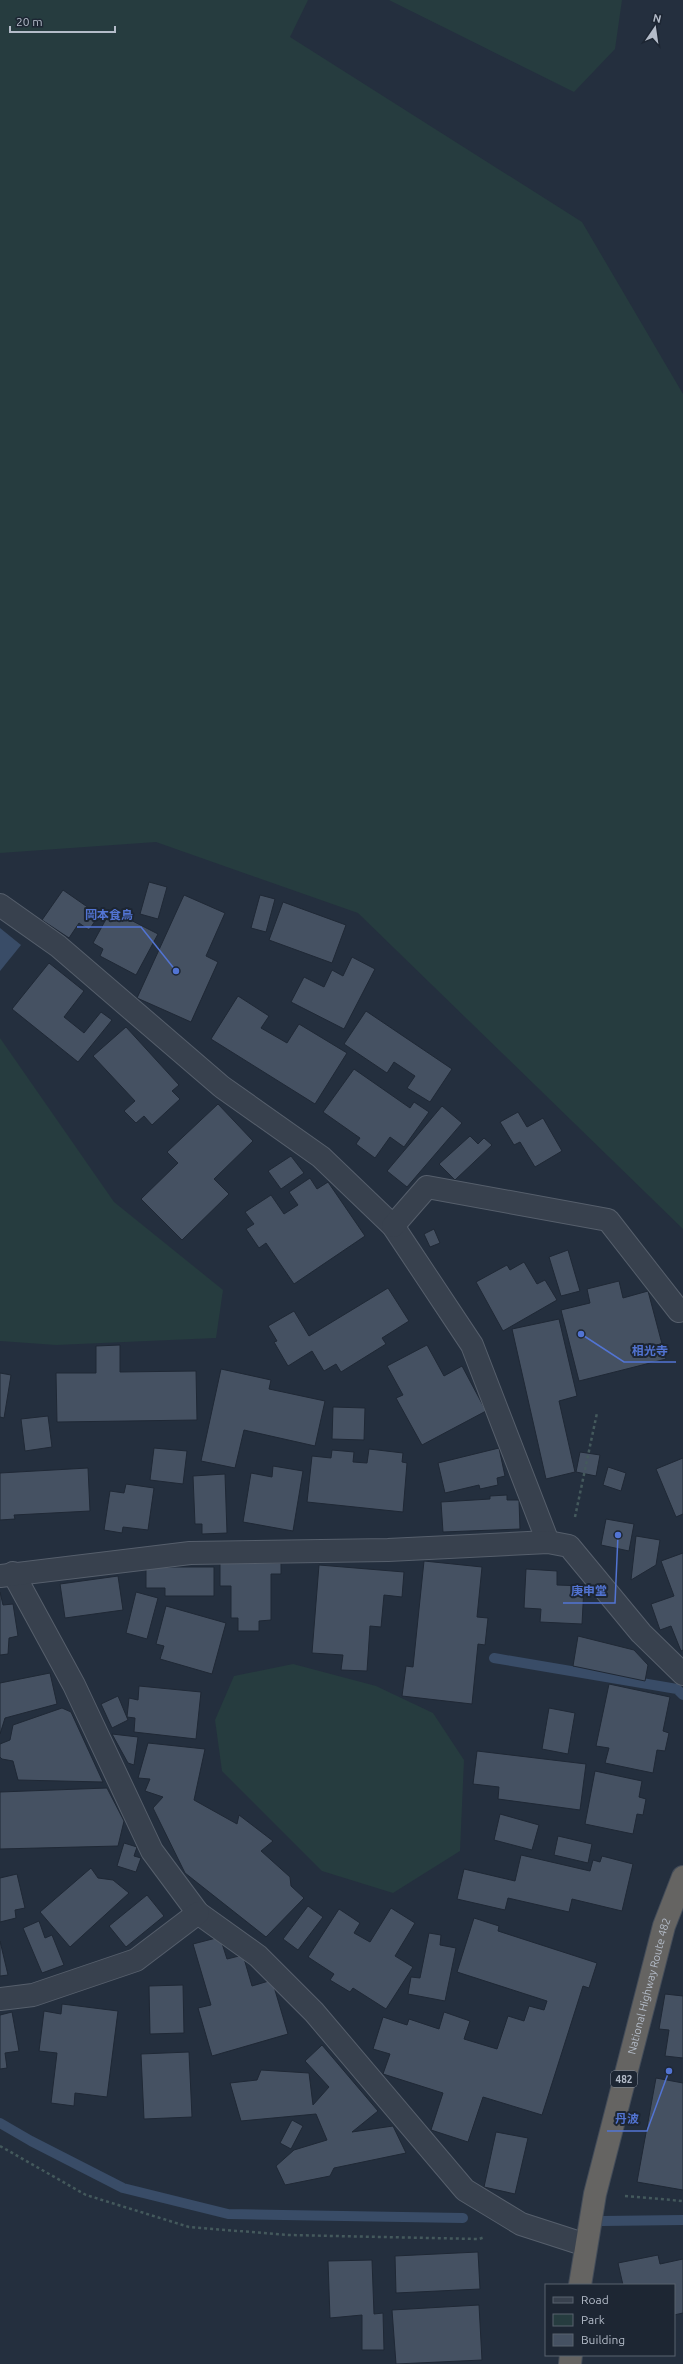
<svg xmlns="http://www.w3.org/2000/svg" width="683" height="2364" viewBox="0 0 683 2364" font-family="Ubuntu,'Noto Sans JP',sans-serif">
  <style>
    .green { fill: #263c3f }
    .water { fill: #394c67 }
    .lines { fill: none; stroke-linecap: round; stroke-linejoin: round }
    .stream { stroke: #394c67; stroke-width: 10 }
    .building { fill: #455162; stroke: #1f2835 }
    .minor-casing { stroke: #565f6c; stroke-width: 24 }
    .trunk-casing { stroke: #434c59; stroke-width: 24 }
    .path { stroke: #44595c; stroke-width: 2.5; stroke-dasharray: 3 3; stroke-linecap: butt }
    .minor { stroke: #38414e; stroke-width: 22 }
    .trunk { stroke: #656462; stroke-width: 22 }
    .labels { text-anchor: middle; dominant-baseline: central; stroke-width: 4; stroke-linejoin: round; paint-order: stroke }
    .shield { fill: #1d2633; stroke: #878f9c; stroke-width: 1 }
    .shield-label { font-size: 10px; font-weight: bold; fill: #b4bcc9 }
    .street-label { font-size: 11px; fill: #b4bcc9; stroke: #1d2633 }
    .leader { fill: none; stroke: #5274d3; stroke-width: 1.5 }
    .callout-dot { fill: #5274d3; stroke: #1d2633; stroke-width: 1.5 }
    .callout-label { font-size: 12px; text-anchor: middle; font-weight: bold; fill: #5274d3; stroke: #1d2633; stroke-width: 4; stroke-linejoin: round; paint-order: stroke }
  </style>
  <rect width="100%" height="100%" fill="#242f3e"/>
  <g class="green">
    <polygon points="0,0 308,0 290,37 582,222 683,394 683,1229 358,913 156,842 0,853"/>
    <polygon points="389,0 622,0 615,49 574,92"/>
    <polygon points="0,1038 114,1202 223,1290 216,1338 56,1345 0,1341"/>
    <polygon points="293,1664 376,1686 433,1713 464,1760 460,1851 393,1893 322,1871 222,1771 215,1720 234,1676"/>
  </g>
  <polygon class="water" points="0,928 21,945 0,971"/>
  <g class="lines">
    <g class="stream">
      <polyline points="494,1658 677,1689 683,1695"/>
      <polyline points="0,2123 31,2141 123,2188 228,2214 463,2218"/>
      <polyline points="602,2221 683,2220"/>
    </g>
  </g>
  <g class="building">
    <polygon points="149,882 167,887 158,919 140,914"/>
    <polygon points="63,890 99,915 89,930 79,923 69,938 42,920"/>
    <polygon points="184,895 225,913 206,956 218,962 191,1022 137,998"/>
    <polygon points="260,895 275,899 266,932 251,928"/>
    <polygon points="283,902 346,925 332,963 269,940"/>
    <polygon points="111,910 158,934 136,975 100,956 103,949 93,943"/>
    <polygon points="352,957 375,969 344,1029 291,1002 304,977 324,987 332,970 343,976"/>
    <polygon points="49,963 84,991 64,1017 84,1033 101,1012 112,1020 78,1062 12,1009"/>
    <polygon points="238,996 269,1016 261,1028 287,1043 299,1024 347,1053 315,1104 211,1039"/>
    <polygon points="366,1011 452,1069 430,1102 407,1088 415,1076 394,1062 387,1073 344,1044"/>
    <polygon points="126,1027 179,1085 172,1091 180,1099 152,1125 144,1116 136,1123 124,1111 135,1101 93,1056"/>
    <polygon points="354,1069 410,1108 414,1102 429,1112 404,1147 390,1137 375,1158 356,1144 360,1138 323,1112"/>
    <polygon points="218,1104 253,1141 214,1179 229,1194 182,1240 141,1199 178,1163 167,1152"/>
    <polygon points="442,1106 462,1123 407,1187 387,1171"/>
    <polygon points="518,1112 527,1127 543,1118 562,1151 535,1167 520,1142 514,1145 500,1122"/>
    <polygon points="470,1136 478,1144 484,1138 492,1145 455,1180 439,1164"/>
    <polygon points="291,1156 304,1173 281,1189 268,1171"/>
    <polygon points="310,1178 317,1189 328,1182 365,1236 294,1284 266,1243 259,1248 246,1229 254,1224 245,1212 271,1195 284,1214 298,1205 289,1192"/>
    <polygon points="434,1229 440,1243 430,1247 424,1234"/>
    <polygon points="568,1250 580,1291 561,1296 549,1257"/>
    <polygon points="524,1262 537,1284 545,1280 557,1300 503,1331 476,1282 507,1265 510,1270"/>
    <polygon points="619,1281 623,1298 648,1291 666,1359 579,1381 561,1310 590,1303 587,1289"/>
    <polygon points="388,1288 409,1321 382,1338 386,1344 341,1372 336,1364 324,1371 312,1351 288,1366 274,1342 277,1341 268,1326 294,1311 309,1336"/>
    <polygon points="559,1319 577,1396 559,1401 575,1472 546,1479 512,1329"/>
    <polygon points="120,1345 120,1372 196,1371 197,1420 57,1422 56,1373 96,1373 96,1346"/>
    <polygon points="427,1345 444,1376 462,1366 486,1411 422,1445 396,1398 403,1395 387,1366"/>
    <polygon points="221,1369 271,1380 269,1389 325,1401 315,1446 244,1430 235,1468 201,1461"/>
    <polygon points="0,1373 11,1375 4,1418 0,1417"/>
    <polygon points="333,1407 365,1408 364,1440 332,1439"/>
    <polygon points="48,1416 52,1447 25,1451 21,1419"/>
    <polygon points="154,1448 187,1451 183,1484 150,1480"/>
    <polygon points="499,1448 505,1476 497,1478 498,1485 480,1489 479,1485 445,1493 438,1463"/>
    <polygon points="369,1449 403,1453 402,1462 407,1463 403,1512 307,1502 312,1456 331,1458 332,1450 354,1452 353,1462 367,1463"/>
    <polygon points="580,1452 600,1455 596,1476 576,1472"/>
    <polygon points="683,1458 683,1514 676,1517 656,1469"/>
    <polygon points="273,1466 303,1471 293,1531 243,1522 251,1473 272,1477"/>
    <polygon points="608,1467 626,1473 621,1491 603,1485"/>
    <polygon points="88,1468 90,1511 14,1515 15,1519 0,1520 0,1473"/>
    <polygon points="225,1474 227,1533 202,1534 202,1524 195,1524 193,1476"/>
    <polygon points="126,1484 154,1488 148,1530 123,1527 122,1533 104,1530 110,1491 124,1493"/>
    <polygon points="507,1495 507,1500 519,1500 520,1529 443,1532 441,1502 490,1499 490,1496"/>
    <polygon points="606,1519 634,1524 629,1551 601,1545"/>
    <polygon points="636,1536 660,1540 656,1565 631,1580"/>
    <polygon points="683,1553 683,1650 681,1651 671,1626 660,1630 651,1604 674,1596 661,1561"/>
    <polygon points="424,1561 482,1567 477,1617 488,1618 485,1645 478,1644 472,1704 402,1696 406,1666 413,1667"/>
    <polygon points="220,1563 281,1563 281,1574 271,1574 271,1620 259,1621 259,1631 238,1631 238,1618 231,1618 231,1586 220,1586"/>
    <polygon points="319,1565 404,1572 402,1597 384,1595 381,1627 370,1626 367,1671 341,1670 343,1655 312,1653"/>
    <polygon points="146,1567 214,1567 214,1596 165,1596 165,1588 146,1588"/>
    <polygon points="526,1569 557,1571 557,1585 584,1586 582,1624 540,1622 541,1609 524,1608"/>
    <polygon points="118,1576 123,1610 65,1618 60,1584"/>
    <polygon points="0,1592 3,1605 13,1604 18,1636 9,1638 8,1654 0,1655"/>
    <polygon points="136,1592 158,1598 147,1639 126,1633"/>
    <polygon points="166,1606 226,1623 212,1674 160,1659 164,1646 156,1644"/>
    <polygon points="578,1636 634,1650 648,1665 645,1681 573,1666"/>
    <polygon points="50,1673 57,1704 5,1718 0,1734 0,1683"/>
    <polygon points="609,1684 670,1697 663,1731 669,1733 665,1751 657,1750 653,1773 605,1763 609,1748 596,1746"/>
    <polygon points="139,1686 201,1692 196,1739 134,1732 135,1718 127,1717 129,1698 138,1700"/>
    <polygon points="118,1696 128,1720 112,1728 101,1704"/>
    <polygon points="62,1708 71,1712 103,1782 18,1780 13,1761 2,1759 0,1757 0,1744 10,1740 13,1725"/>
    <polygon points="549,1708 575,1713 568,1754 542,1749"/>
    <polygon points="112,1734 138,1737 134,1765 128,1763"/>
    <polygon points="148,1743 205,1749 194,1800 237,1824 239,1815 273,1841 261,1851 290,1877 291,1886 304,1898 266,1937 185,1873 153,1808 163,1797 145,1791 150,1779 138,1778"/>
    <polygon points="477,1751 586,1764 580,1810 498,1799 499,1787 473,1784"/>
    <polygon points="595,1771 642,1781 639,1797 646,1799 643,1815 637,1814 633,1834 585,1824"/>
    <polygon points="107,1788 124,1821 118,1846 0,1849 0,1792"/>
    <polygon points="500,1814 539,1825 532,1850 494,1840"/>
    <polygon points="558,1836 592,1844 588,1863 554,1855"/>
    <polygon points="124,1843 137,1847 134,1856 141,1858 136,1872 117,1866"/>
    <polygon points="521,1855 590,1871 593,1860 600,1862 602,1856 633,1864 622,1911 572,1899 569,1912 508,1898 505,1910 457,1899 464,1869 515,1881"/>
    <polygon points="91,1868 98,1878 113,1880 129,1893 70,1947 40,1912"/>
    <polygon points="17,1874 25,1908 15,1910 16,1918 0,1922 0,1878"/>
    <polygon points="147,1895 164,1916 126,1947 109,1926"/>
    <polygon points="308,1906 323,1917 298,1950 283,1939"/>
    <polygon points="391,1908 415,1923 395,1956 413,1967 386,2009 353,1988 350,1992 330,1980 334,1974 308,1957 339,1909 360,1923 354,1933 370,1942"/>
    <polygon points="474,1918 499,1926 498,1931 597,1963 589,1988 583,1986 542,2115 483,2097 468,2142 431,2130 443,2093 383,2074 390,2054 373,2049 383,2017 407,2025 409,2019 439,2029 444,2012 470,2021 464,2039 497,2049 508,2016 524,2021 529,2006 544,2010 547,2001 457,1972"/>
    <polygon points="39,1921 45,1938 52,1935 64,1965 42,1973 23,1928"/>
    <polygon points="429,1933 441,1935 440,1945 456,1948 445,2001 408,1994 411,1977 420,1978"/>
    <polygon points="220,1937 227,1959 243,1955 252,1986 272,1980 288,2034 212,2056 198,2008 211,2005 193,1944"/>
    <polygon points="0,1941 8,1975 0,1976"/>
    <polygon points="183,1985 184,2033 150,2034 149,1986"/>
    <polygon points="665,1994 683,1996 683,2058 665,2056 669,2030 659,2029"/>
    <polygon points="62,2004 118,2011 107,2097 75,2093 74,2106 51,2103 57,2053 39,2051 44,2011 61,2014"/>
    <polygon points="12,2012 19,2051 5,2053 7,2068 0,2069 0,2015"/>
    <polygon points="322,2045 378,2111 352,2132 393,2126 406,2153 334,2168 330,2176 285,2185 276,2166 294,2150 327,2140 316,2114 241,2121 230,2083 257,2080 261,2070 309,2073 313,2105 329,2087 305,2061"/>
    <polygon points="189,2052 192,2117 144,2119 141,2054"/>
    <polygon points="656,2078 683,2083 683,2190 637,2182"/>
    <polygon points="292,2120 303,2126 291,2149 280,2143"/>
    <polygon points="496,2132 528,2138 515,2194 484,2187"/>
    <polygon points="478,2252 480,2289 396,2293 395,2256"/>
    <polygon points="658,2255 660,2264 683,2259 683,2313 674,2315 674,2285 623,2285 618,2263"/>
    <polygon points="372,2260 374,2314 383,2313 384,2350 362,2350 362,2315 330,2318 328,2261"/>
    <polygon points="479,2305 482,2360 396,2364 392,2310"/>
  </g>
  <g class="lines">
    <defs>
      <g id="minor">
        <polyline points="0,905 58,946 222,1087 321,1157 393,1226 472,1345 548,1542"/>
        <polyline points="393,1226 427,1187 608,1220 679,1311"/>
        <polyline points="13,1573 74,1685 152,1851 198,1913 258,1956 314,2012 465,2190 521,2224 586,2245"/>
        <polyline points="0,1576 190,1553 388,1550 548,1542 569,1546 641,1633 683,1674"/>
        <polyline points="0,1999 33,1995 136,1960 198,1913"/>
      </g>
      <g id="trunk">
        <path id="s1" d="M580 2285 595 2194 664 1926 683 1877"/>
        <polyline points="570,2364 571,2355"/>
      </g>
    </defs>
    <use href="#minor" class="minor-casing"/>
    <use href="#trunk" class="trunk-casing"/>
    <g class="path">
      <polyline points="575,1517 597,1413"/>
      <polyline points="0,2146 86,2195 189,2227 288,2235 479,2239 485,2237"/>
      <polyline points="625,2196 683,2201"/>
    </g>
    <use href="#minor" class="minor"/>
    <use href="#trunk" class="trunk"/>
  </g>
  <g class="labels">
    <rect class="shield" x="611" y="2071" width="26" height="16" rx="3"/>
    <g class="shield-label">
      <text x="624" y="2079">482</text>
    </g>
    <g class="street-label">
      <text stroke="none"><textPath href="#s1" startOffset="307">National Highway Route 482</textPath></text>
    </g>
  </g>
  <path class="leader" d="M176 971L141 927H77M581 1334L624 1362H676M618 1535L615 1603H563M669 2071L647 2131H607"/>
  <g class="callout-dot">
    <circle cx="176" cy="971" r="4"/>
    <circle cx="581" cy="1334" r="4"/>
    <circle cx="618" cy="1535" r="4"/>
    <circle cx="669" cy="2071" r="4"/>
  </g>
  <g class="callout-label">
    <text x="109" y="919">岡本食鳥</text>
    <text x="650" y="1355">相光寺</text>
    <text x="589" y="1595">庚申堂</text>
    <text x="627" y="2123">丹波</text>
  </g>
  <rect x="545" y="2284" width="130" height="72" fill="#1d2633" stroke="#59626f"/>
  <rect x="553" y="2297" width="20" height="6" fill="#38414e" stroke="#59626f"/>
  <text x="581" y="2304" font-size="12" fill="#b4bcc9">Road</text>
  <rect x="553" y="2314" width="20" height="12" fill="#263c3f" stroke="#59626f"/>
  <text x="581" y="2324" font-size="12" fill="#b4bcc9">Park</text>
  <rect x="553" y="2334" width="20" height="12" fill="#455162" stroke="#59626f"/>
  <text x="581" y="2344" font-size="12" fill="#b4bcc9">Building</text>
  <g transform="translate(655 28) rotate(13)" stroke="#1d2633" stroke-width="3" paint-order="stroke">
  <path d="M0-3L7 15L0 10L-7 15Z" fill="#b4bcc9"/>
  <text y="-6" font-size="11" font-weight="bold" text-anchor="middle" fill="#b4bcc9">N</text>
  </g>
  <path d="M10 26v6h105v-6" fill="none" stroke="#b4bcc9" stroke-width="2"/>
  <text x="16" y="26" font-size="12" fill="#b4bcc9" stroke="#1d2633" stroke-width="3" paint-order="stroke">20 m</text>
</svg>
